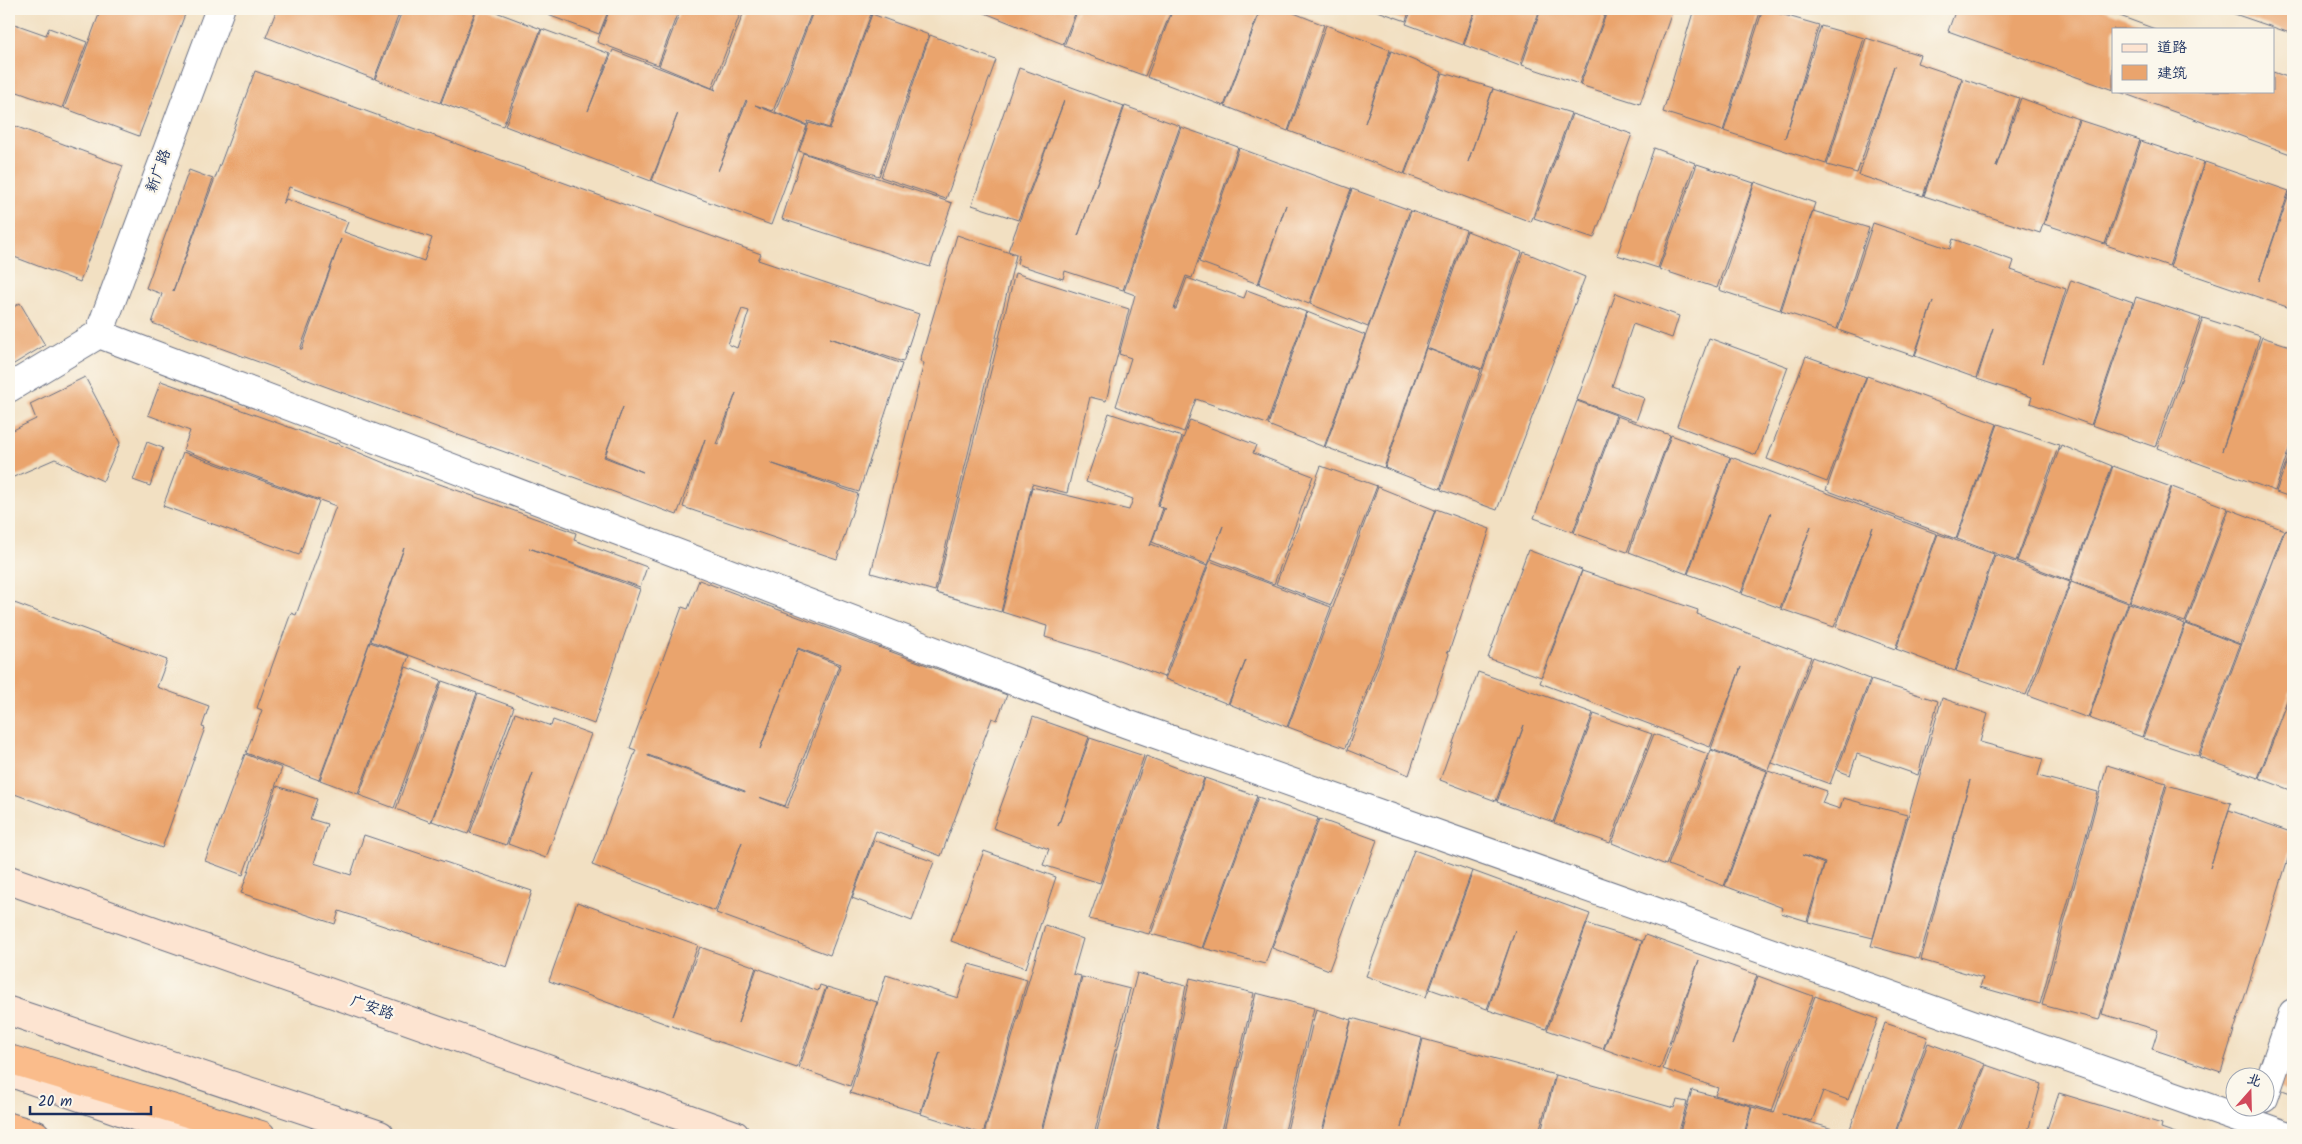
<svg xmlns="http://www.w3.org/2000/svg" width="2302" height="1144" viewBox="0 0 2302 1144" font-family="Kalam,'LXGW WenKai TC',sans-serif">
  <style>
    .building { fill: #eaa46d; fill-rule: evenodd }
    .lines { fill: none; stroke-linecap: round; stroke-linejoin: round }
    .minor-casing { stroke: #666d81; stroke-width: 30 }
    .secondary-casing { stroke: #666d81; stroke-width: 30 }
    .trunk-casing { stroke: #666d81; stroke-width: 30 }
    .minor { stroke: #fff; stroke-width: 28 }
    .secondary { stroke: #fde4d1; stroke-width: 28 }
    .trunk { stroke: #fabc8b; stroke-width: 28 }
    .labels { text-anchor: middle; dominant-baseline: central; stroke-width: 4.5; stroke-linejoin: round; paint-order: stroke }
    .street-label { font-size: 15px; fill: #1b2f5e; stroke: #fbf7ec }
  </style>
  <rect width="100%" height="100%" fill="#fbf7ec"/>
  <filter id="ink" filterUnits="userSpaceOnUse"><feTurbulence type="fractalNoise" baseFrequency=".02" numOctaves="2"/><feDisplacementMap in="SourceGraphic" scale="10" xChannelSelector="R" yChannelSelector="G"/><feConvolveMatrix kernelMatrix="1 2 1 2 8 2 1 2 1" color-interpolation-filters="sRGB"/></filter>
  <filter id="wash" filterUnits="userSpaceOnUse"><feTurbulence type="fractalNoise" baseFrequency=".0096" numOctaves="4" result="noise"/><feDisplacementMap in="SourceGraphic" scale="20" xChannelSelector="R" yChannelSelector="G"/><feGaussianBlur stdDeviation="1.12" result="paint"/><feColorMatrix in="noise" values="0 0 0 0 0 0 0 0 0 0 0 0 0 0 0 0 0 1.4 0 .05"/><feComposite in="paint" operator="in"/></filter>
  <g filter="url(#wash)">
    <rect width="100%" height="100%" fill="#f2e0c2"/>
    <g id="blocks">
      <g class="building">
        <polygon points="101,9 187,9 139,136 64,108"/>
        <polygon points="277,9 401,9 374,79 266,37"/>
        <polygon points="403,9 476,9 440,103 375,79"/>
        <polygon points="477,9 488,9 541,29 503,126 441,103"/>
        <polygon points="550,9 609,9 599,34 548,15"/>
        <polygon points="610,9 679,9 658,65 597,42"/>
        <polygon points="681,9 742,9 712,88 659,66"/>
        <path d="M745 9H813L773 111 755 105 807 126 771 225 652 181 678 113 651 181 505 126 542 29 610 54 588 111 613 50 716 90 714 89ZM746 100 747 101 718 171Z"/>
        <polygon points="814,9 857,9 871,14 829,128 808,121 807,125 775,112"/>
        <polygon points="975,9 1077,9 1063,44"/>
        <polygon points="1078,9 1172,9 1145,76 1064,46"/>
        <polygon points="1173,9 1260,9 1224,106 1147,77"/>
        <polygon points="1261,9 1284,9 1324,25 1288,131 1225,106"/>
        <polygon points="1372,9 1410,9 1406,21"/>
        <polygon points="1412,9 1475,9 1463,45 1406,24"/>
        <polygon points="1476,9 1540,9 1520,66 1464,45"/>
        <polygon points="1541,9 1607,9 1579,84 1522,65"/>
        <polygon points="1608,9 1673,9 1640,104 1580,85"/>
        <polygon points="1694,9 1761,9 1723,131 1663,112"/>
        <polygon points="1763,9 1819,25 1785,138 1821,26 1864,38 1826,164 1724,131"/>
        <polygon points="1956,9 2101,9 2155,29 2113,29 2113,90 1948,31"/>
        <polygon points="2220,9 2293,9 2293,34"/>
        <polygon points="872,14 929,35 879,176 799,151 809,123 830,129"/>
        <polygon points="9,22 46,35 49,28 87,42 62,108 9,89"/>
        <polygon points="1326,25 1390,50 1365,123 1391,51 1442,72 1404,174 1289,131"/>
        <polygon points="930,35 996,60 946,199 881,177"/>
        <polygon points="1866,38 1920,55 1917,63 1962,78 1923,196 1859,175 1894,66 1857,173 1827,165"/>
        <polygon points="1019,68 1124,106 1078,236 1125,106 1180,126 1123,290 1065,271 1063,279 1017,264 1019,255 1008,251 1064,101 1018,220 972,205"/>
        <path d="M255 71 761 254 758 260 919 314 903 362 830 338 902 364 859 492 770 463 858 494 837 559 683 507 705 439 677 515 152 323 162 294 146 288 189 170 213 179 173 291ZM289 187 432 238 424 261 344 232 348 222 286 199 283 204ZM341 239 302 349H300ZM742 309 749 311 737 348 728 344ZM736 393 718 445 716 444ZM623 407 605 456 643 472 604 457Z"/>
        <polygon points="2273,72 2293,79 2293,155 2117,91 2273,91"/>
        <polygon points="1443,73 1493,88 1468,162 1493,89 1571,113 1531,222 1405,174"/>
        <polygon points="1963,79 2019,98 1996,167 2021,98 2078,119 2040,233 1924,196"/>
        <polygon points="1572,114 1632,134 1594,238 1534,218"/>
        <polygon points="2079,120 2140,140 2105,244 2044,224"/>
        <polygon points="9,124 123,166 80,282 9,255"/>
        <polygon points="1181,127 1238,147 1192,278 1186,276 1174,309 1176,309 1187,278 1244,298 1247,290 1306,312 1267,424 1196,399 1184,432 1116,406 1131,358 1119,354 1135,295 1124,291"/>
        <polygon points="2141,141 2204,162 2169,266 2106,245"/>
        <polygon points="1239,148 1351,189 1309,304 1259,284 1286,205 1258,284 1199,262"/>
        <polygon points="1654,148 1695,163 1658,268 1617,255"/>
        <polygon points="803,153 952,203 930,267 782,219"/>
        <polygon points="2205,162 2289,191 2259,281 2290,192 2293,193 2293,309 2170,267"/>
        <polygon points="1697,164 1754,183 1717,288 1659,269"/>
        <polygon points="1755,182 1815,203 1780,310 1719,290"/>
        <polygon points="1352,189 1410,210 1368,327 1310,304"/>
        <polygon points="1411,211 1466,230 1384,468 1325,447"/>
        <polygon points="1813,211 1869,228 1837,329 1781,311"/>
        <polygon points="1873,223 1950,249 1953,239 2014,261 2011,270 2066,289 2043,363 2071,280 2133,302 2091,425 2030,403 2032,397 1977,379 1993,328 1976,378 1915,356 1933,301 1914,356 1838,330"/>
        <polygon points="1467,231 1522,252 1482,369 1427,348"/>
        <polygon points="957,235 1016,255 935,591 871,573 924,363 920,361"/>
        <polygon points="1524,252 1585,277 1497,510 1441,490"/>
        <polygon points="1015,273 1129,309 1106,401 1090,397 1067,493 1032,484 1001,612 936,593"/>
        <polygon points="1616,293 1679,316 1672,338 1633,324 1612,386 1644,398 1636,421 1577,400"/>
        <polygon points="2136,297 2201,318 2155,447 2092,425"/>
        <polygon points="20,303 45,345 9,367 9,310"/>
        <polygon points="1307,312 1365,335 1324,447 1268,425"/>
        <polygon points="2203,318 2260,336 2222,451 2262,337 2293,347 2293,437 2275,491 2157,448"/>
        <polygon points="1709,338 1788,367 1756,455 1677,426"/>
        <polygon points="1426,348 1481,370 1440,489 1385,468"/>
        <polygon points="1806,356 1866,377 1827,482 1767,459"/>
        <polygon points="1867,376 1997,424 1956,539 1826,490"/>
        <polygon points="85,377 120,443 103,481 55,459 9,479 9,432 36,419 30,404"/>
        <polygon points="161,381 336,444 336,443 406,472 576,533 574,540 647,567 640,587 529,548 640,589 594,724 371,641 404,548 319,780 246,753 262,710 257,708 291,613 296,615 336,506 183,450 190,431 148,415"/>
        <polygon points="1577,401 1616,415 1573,532 1534,518"/>
        <polygon points="1109,413 1182,437 1157,506 1163,508 1150,546 1151,544 1207,566 1164,677 1111,657 1045,637 1047,626 1002,612 1032,487 1129,510 1133,499 1086,482"/>
        <polygon points="1617,416 1670,435 1627,552 1574,533"/>
        <polygon points="1190,420 1256,445 1253,453 1313,476 1274,584 1211,559 1223,526 1208,565 1152,542 1164,509 1166,509 1158,506"/>
        <polygon points="1998,424 2059,445 2016,561 1957,539"/>
        <polygon points="1671,435 1730,457 1687,574 1629,552"/>
        <polygon points="147,442 163,448 150,486 133,480"/>
        <polygon points="2293,444 2293,498 2276,492"/>
        <polygon points="2061,445 2112,466 2070,581 2017,561"/>
        <polygon points="183,452 319,501 299,555 163,506"/>
        <polygon points="1731,457 1937,534 1895,649 1836,627 1873,527 1834,627 1781,609 1811,526 1780,608 1742,594 1771,512 1741,593 1688,574"/>
        <polygon points="1321,466 1377,486 1331,605 1276,584"/>
        <polygon points="2113,466 2171,487 2129,602 2071,581"/>
        <polygon points="1378,487 1435,510 1345,748 1288,727"/>
        <polygon points="2172,487 2228,508 2185,622 2130,602"/>
        <polygon points="1436,509 1490,529 1449,652 1447,651 1449,654 1409,775 1347,750"/>
        <polygon points="2229,509 2284,530 2240,644 2186,623"/>
        <polygon points="2285,530 2293,533 2293,684 2258,778 2199,757"/>
        <polygon points="1938,534 1994,554 1955,671 1896,649"/>
        <polygon points="1528,550 1582,570 1541,677 1488,658"/>
        <polygon points="1995,555 2070,582 2026,695 1956,671"/>
        <polygon points="1210,561 1331,607 1287,727 1229,704 1246,660 1228,704 1165,679"/>
        <polygon points="1582,571 1698,610 1697,614 1811,657 1768,770 1711,749 1741,667 1710,747 1540,683"/>
        <path d="M699 580 1007 695 997 720 992 718 941 856 876 831 830 955 716 913 742 842 715 911 592 865 636 750 630 748 682 607 688 609ZM798 648 841 664 787 808 759 797 785 806 839 665 798 649 760 749ZM648 755 745 791V792L648 756Z"/>
        <polygon points="2071,582 2128,603 2088,718 2028,696"/>
        <polygon points="9,601 167,660 157,687 209,706 202,727 205,728 162,848 9,792"/>
        <polygon points="2129,603 2185,624 2142,737 2089,718"/>
        <polygon points="2186,624 2240,645 2198,756 2143,738"/>
        <polygon points="370,642 409,656 358,794 320,780"/>
        <polygon points="1813,657 1870,679 1830,784 1772,763"/>
        <polygon points="406,667 441,680 394,808 359,795"/>
        <polygon points="1478,672 1593,713 1553,822 1497,802 1524,725 1496,801 1440,780"/>
        <polygon points="1871,680 1938,701 1918,775 1857,754 1850,775 1837,770"/>
        <polygon points="442,681 477,693 431,822 396,809"/>
        <polygon points="2293,688 2293,791 2259,778"/>
        <polygon points="478,694 514,707 468,834 432,821"/>
        <polygon points="1942,698 1988,714 1980,742 2043,759 2038,776 2098,792 2040,1004 1980,987 1983,978 1921,960 1970,780 1919,959 1871,946"/>
        <polygon points="515,713 551,726 553,720 591,734 546,858 508,844 533,773 506,845 470,833"/>
        <polygon points="1594,714 1652,734 1610,843 1554,823"/>
        <polygon points="1033,717 1089,737 1058,826 1090,738 1144,756 1100,883 1043,865 1049,849 993,828"/>
        <polygon points="1654,734 1708,754 1666,865 1612,843"/>
        <polygon points="1711,750 1767,771 1724,886 1668,865"/>
        <polygon points="245,754 282,768 243,875 205,861"/>
        <polygon points="1146,756 1204,778 1149,934 1089,919"/>
        <polygon points="2107,765 2166,783 2099,1020 2042,1005"/>
        <polygon points="1768,771 1827,791 1822,803 1840,809 1843,798 1907,815 1873,938 1808,922 1825,863 1802,855 1824,864 1807,921 1781,913 1783,908 1725,886"/>
        <polygon points="1205,778 1257,796 1202,948 1151,934"/>
        <polygon points="2167,785 2231,803 2210,868 2229,810 2293,833 2293,843 2221,1072 2152,1049 2158,1030 2102,1014"/>
        <polygon points="277,786 317,799 310,819 327,824 314,863 351,875 364,835 532,891 507,967 339,911 335,924 241,893"/>
        <polygon points="1258,797 1318,818 1265,964 1203,948"/>
        <polygon points="1319,819 1377,840 1329,970 1272,948"/>
        <polygon points="874,840 934,862 912,921 852,898"/>
        <polygon points="1414,850 1472,871 1426,997 1366,976"/>
        <polygon points="984,851 1056,877 1026,968 951,941"/>
        <polygon points="1473,871 1590,914 1546,1029 1488,1010 1515,930 1487,1009 1430,989"/>
        <polygon points="577,902 698,945 673,1016 700,947 756,967 738,1023 757,968 818,991 820,985 826,987 797,1068 669,1025 549,981"/>
        <polygon points="1587,924 1642,941 1603,1049 1547,1030"/>
        <polygon points="1045,925 1083,939 1073,974 1081,976 1040,1135 989,1135 984,1134"/>
        <polygon points="1645,935 1757,975 1732,1045 1758,976 1813,996 1772,1111 1715,1095 1718,1088 1663,1069 1699,960 1660,1069 1604,1049"/>
        <polygon points="969,964 1027,980 983,1134 921,1114 940,1052 920,1113 850,1093 886,975 958,998"/>
        <polygon points="1137,973 1186,986 1155,1135 1096,1135"/>
        <polygon points="1082,977 1130,989 1094,1135 1041,1135"/>
        <polygon points="1190,978 1254,993 1221,1135 1156,1135"/>
        <polygon points="827,987 877,1002 850,1086 799,1068"/>
        <polygon points="2293,988 2293,1094 2264,1083 2263,1076"/>
        <polygon points="1256,993 1314,1008 1284,1135 1223,1135"/>
        <polygon points="1815,996 1878,1019 1848,1100 1823,1091 1812,1121 1782,1114 1833,1129 1831,1135 1745,1135 1752,1107 1774,1113"/>
        <polygon points="1316,1009 1351,1020 1321,1135 1286,1135"/>
        <polygon points="1352,1018 1422,1038 1401,1128 1423,1039 1555,1075 1538,1135 1322,1135"/>
        <polygon points="1885,1023 1928,1037 1894,1135 1848,1135"/>
        <polygon points="1928,1043 1985,1064 1956,1135 1895,1135"/>
        <polygon points="1986,1065 2041,1084 2027,1135 1958,1135"/>
        <polygon points="1556,1075 1674,1108 1677,1100 1687,1102 1678,1135 1540,1135"/>
        <polygon points="1692,1090 1751,1106 1744,1135 1679,1135"/>
        <polygon points="2059,1093 2162,1124 2161,1128 2181,1135 2045,1135"/>
      </g>
    </g>
  </g>
  <g filter="url(#ink)">
    <use href="#blocks" fill-opacity="0" stroke="#666d81" stroke-width="1"/>
    <g class="lines">
      <defs>
        <g id="minor">
          <polyline points="99,334 220,9"/>
          <polyline points="9,388 99,334 1127,724 2285,1135"/>
          <polyline points="2264,1098 2293,1013"/>
        </g>
        <g id="secondary">
          <polyline points="9,880 735,1135"/>
          <polyline points="9,1011 380,1135"/>
          <polyline points="9,1072 189,1135"/>
        </g>
        <g id="trunk">
          <polyline points="9,1059 261,1135"/>
          <polyline points="9,1127 36,1135"/>
        </g>
      </defs>
      <use href="#minor" class="minor-casing"/>
      <use href="#secondary" class="secondary-casing"/>
      <use href="#trunk" class="trunk-casing"/>
      <use href="#minor" class="minor"/>
      <use href="#secondary" class="secondary"/>
      <use href="#trunk" class="trunk"/>
    </g>
  </g>
  <g class="labels">
    <g class="street-label">
      <text transform="translate(159 171) rotate(-70)">新广路</text>
      <text transform="translate(372 1008) rotate(19)">广安路</text>
    </g>
  </g>
  <rect width="2302" height="1144" fill="none" stroke="#fbf7ec" stroke-width="30"/>
  <rect x="2112" y="28" width="162" height="65" fill="#fbf7ec" stroke="#a1a7b3"/>
  <rect x="2122" y="44" width="25" height="8" fill="#fde4d1" stroke="#a1a7b3"/>
  <text x="2157" y="52" font-size="15" fill="#1b2f5e">道路</text>
  <rect x="2122" y="65" width="25" height="15" fill="#eaa46d" stroke="#a1a7b3"/>
  <text x="2157" y="78" font-size="15" fill="#1b2f5e">建筑</text>
  <g transform="translate(2250 1092) rotate(20)"><circle r="24" fill="#fbf7ec" stroke="#a1a7b3"/>
  <path d="M0-4L9 19L0 12L-9 19Z" fill="#d1495b"/>
  <text y="-8" font-size="14" font-weight="bold" text-anchor="middle" fill="#1b2f5e">北</text>
  </g>
  <path d="M30 1106v8h121v-8" fill="none" stroke="#1b2f5e" stroke-width="2.5"/>
  <text x="38" y="1106" font-size="15" fill="#1b2f5e" stroke="#fbf7ec" stroke-width="4" paint-order="stroke">20 m</text>
</svg>
